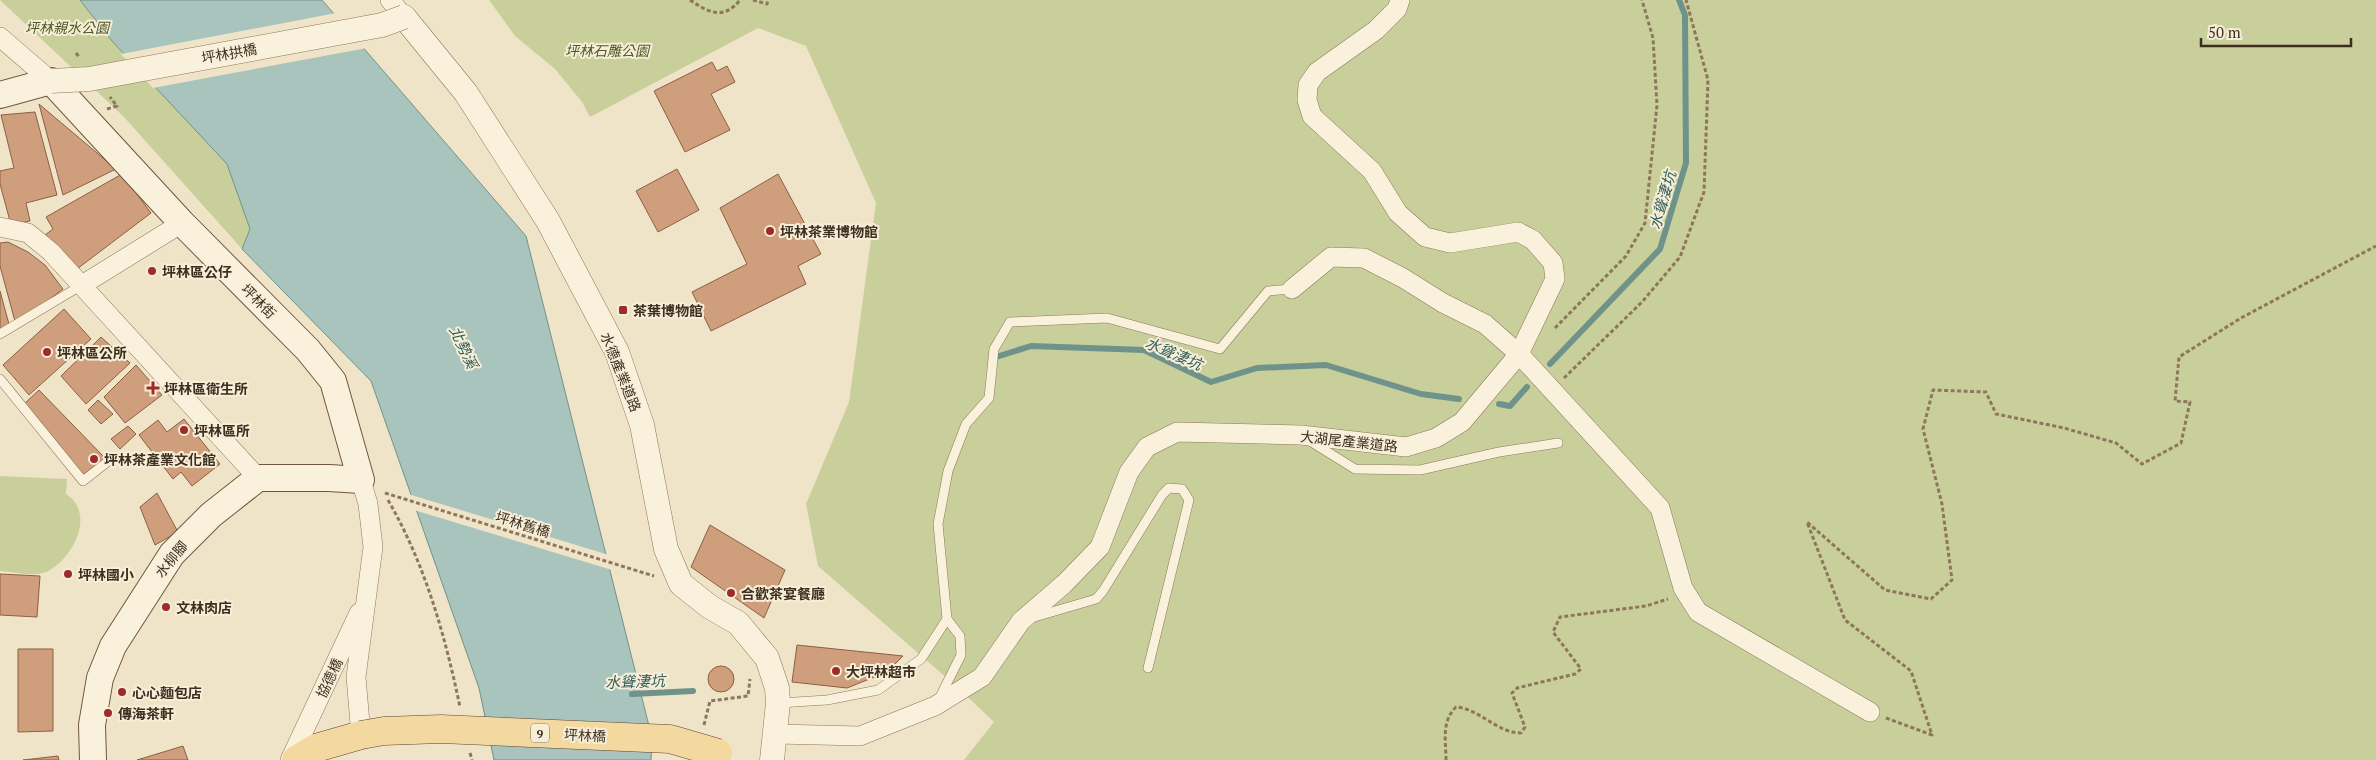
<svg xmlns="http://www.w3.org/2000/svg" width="2376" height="760" viewBox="0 0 2376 760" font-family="'PT Serif','Noto Sans TC',serif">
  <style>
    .green { fill: #c9cf9b }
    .water { fill: #a9c4bc; stroke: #6f938a }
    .pier { fill: #f0e4c8 }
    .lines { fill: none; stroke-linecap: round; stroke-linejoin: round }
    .stream { stroke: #6f938a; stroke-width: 6 }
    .building { fill: #cf9f7d; stroke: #8d5f41 }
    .service-casing { stroke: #8d765c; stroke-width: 10 }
    .minor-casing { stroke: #8d765c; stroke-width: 20 }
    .tertiary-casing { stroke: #8d765c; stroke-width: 25 }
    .secondary-casing { stroke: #6f573f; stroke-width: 28 }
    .primary-casing { stroke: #5b4430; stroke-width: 29 }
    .path { stroke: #8d765c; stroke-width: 3; stroke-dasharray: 4 2.5; stroke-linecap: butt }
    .service { stroke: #faf1dc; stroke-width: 9 }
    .minor { stroke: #faf1dc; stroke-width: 19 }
    .tertiary { stroke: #faf1dc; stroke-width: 24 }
    .secondary { stroke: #faf1dc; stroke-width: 26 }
    .primary { stroke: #f3d9a0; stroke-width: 28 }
    .tertiary-bridge-casing { stroke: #8d765c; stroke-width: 25; stroke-linecap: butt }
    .primary-bridge-casing { stroke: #5b4430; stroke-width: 29; stroke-linecap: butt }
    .tertiary-bridge { stroke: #faf1dc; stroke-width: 24 }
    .primary-bridge { stroke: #f3d9a0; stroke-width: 28 }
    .poi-dot { fill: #9e2a2b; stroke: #f7eed8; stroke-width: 2 }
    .labels { text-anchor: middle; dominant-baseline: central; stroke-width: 4; stroke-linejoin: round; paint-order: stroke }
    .shield { fill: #f7eed8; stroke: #756857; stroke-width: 1 }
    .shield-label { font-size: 12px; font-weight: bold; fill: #3d2e20 }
    .park-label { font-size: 14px; font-style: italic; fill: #4d5a26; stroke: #f7eed8 }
    .street-label { font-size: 14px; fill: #3d2e20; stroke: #f7eed8 }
    .poi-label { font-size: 14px; font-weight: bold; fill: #3d2e20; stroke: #f7eed8; text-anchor: start }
    .water-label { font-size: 15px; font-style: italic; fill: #2f5d5a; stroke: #f7eed8 }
  </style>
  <rect width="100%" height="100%" fill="#f0e4c8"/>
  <g class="green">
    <polygon points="0,0 80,0 112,41 227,164 250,229 242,249 124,117"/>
    <polygon points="489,0 2376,0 2376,760 964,760 994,722 956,686 818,566 806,504 849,402 876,203 806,46 758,28 590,117 582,102 555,69 515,36"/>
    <path d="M0 476 67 479 66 494C97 514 72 560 46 572 33 577 13 572 0 571Z"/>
  </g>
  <polygon class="water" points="80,0 322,0 526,236 652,738 651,760 494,760 479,688 371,381 242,249 250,229 227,164 112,41"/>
  <g class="pier">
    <polygon points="336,13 367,48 153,88 121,54"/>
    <polygon points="408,494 609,555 612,570 414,510"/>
  </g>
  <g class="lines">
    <g class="stream">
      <polyline points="993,358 1031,346 1144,350 1211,382 1257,368 1326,365 1421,394 1459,399"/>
      <polyline points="1550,364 1660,249 1686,163 1685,15 1679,0"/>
      <polyline points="1499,404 1510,406 1527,387"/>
      <polyline points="632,694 693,691"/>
    </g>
  </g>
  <g class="building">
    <polygon points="712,62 717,71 727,66 735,82 711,94 730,130 685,152 654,91"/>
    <polygon points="39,104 116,169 63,195"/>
    <polygon points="35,112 57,195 26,203 30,221 11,225 0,184 0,171 14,168 1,115"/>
    <polygon points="677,169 699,210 658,232 636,191"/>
    <polygon points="122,174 151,213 77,269 41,238 53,229 46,217"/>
    <polygon points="778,174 821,254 798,266 806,284 711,331 692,292 747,264 720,208"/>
    <polygon points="8,242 28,252 45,265 63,289 16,325 0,266 0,243"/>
    <polygon points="0,291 10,328 0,331"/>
    <polygon points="64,309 91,339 29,395 3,365"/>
    <polygon points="101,337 130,363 86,404 61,376"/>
    <polygon points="136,365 162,395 125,423 104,397"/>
    <polygon points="39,390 105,458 83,475 23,405"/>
    <polygon points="98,400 113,414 101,424 88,410"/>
    <polygon points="184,419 220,464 192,486 181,472 173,479 139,435 158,420 167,432"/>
    <polygon points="128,426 136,434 120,449 111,439"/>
    <polygon points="157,493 178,532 155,545 140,507"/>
    <polygon points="710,525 785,570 764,618 691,567"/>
    <polygon points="0,574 40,576 37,617 0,615"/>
    <polygon points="797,645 903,656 887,672 847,688 792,682"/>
    <polygon points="18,649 53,649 53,731 18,732"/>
    <circle cx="721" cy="679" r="13"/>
    <polygon points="183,746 188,760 137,760"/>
    <polygon points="58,756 59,760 23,760"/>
  </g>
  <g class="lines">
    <defs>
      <g id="service">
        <polyline points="0,334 82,285"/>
        <polyline points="0,379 83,481 111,459"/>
        <polyline points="1310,441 1355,469 1420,470 1499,452 1558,443"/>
        <polyline points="1031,618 1096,599 1103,591 1162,495 1169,488 1182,489 1189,500 1148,668"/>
        <polyline points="939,699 961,655 960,636 947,619"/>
        <polyline points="779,703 827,700 878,690 921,659 947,619 938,524 948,471 966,424 989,398 994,349 1010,322 1107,318 1220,349 1268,291 1292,289"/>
      </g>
      <g id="minor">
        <polyline points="390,0 404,17"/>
        <polyline points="0,37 51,81"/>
        <polyline points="0,227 28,233 51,252 258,478"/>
        <polyline points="82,285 182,223"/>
        <polyline points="1292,289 1331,257 1364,258 1403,278 1443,303 1485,324 1519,354 1660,508 1683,588 1698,612 1870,712"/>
        <polyline points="776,734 860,736 935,706 982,677 1021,621 1064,584 1100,547 1129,472 1147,447 1177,432 1301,435 1406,447 1436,438 1462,422 1519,354 1555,279 1553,263 1533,240 1518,232 1450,243 1425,237 1398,213 1372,171 1312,116 1307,100 1308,85 1317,72 1376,30 1397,9 1400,0"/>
        <polyline points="361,735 356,677 373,547 368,504 361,480"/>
        <polyline points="290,760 359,613"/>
      </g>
      <polyline id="tertiary" points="404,17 466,93 548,221 617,352 642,425 666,549 681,584 710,607 738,623 767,658 777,688 778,703 772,760"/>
      <polyline id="secondary" points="0,95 51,81 182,223 308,350 333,381 361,480 329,478 258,478 211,515 172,554 113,646 100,678 92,725 93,760"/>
      <polyline id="primary" points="296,760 316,748 361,735"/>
    </defs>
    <use href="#service" class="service-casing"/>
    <use href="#minor" class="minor-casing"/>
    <use href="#tertiary" class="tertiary-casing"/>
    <use href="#secondary" class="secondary-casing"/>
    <use href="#primary" class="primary-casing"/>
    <g class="path">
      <path d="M690 0C709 13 724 20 740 0"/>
      <polyline points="753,0 767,4 768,0"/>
      <polyline points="76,53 80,58"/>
      <polyline points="107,109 117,106 110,97"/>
      <polyline points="1555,328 1626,256 1645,223 1657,105 1653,38 1642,0"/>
      <polyline points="1564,378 1642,302 1680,257 1704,192 1708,80 1686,0"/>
      <polyline points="385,493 654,576"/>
      <path d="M388 500C425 564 445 635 460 707"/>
      <polyline points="1886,718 1932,735 1911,671 1845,620 1807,522 1885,590 1931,599 1952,580 1942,504 1923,429 1933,390 1986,392 1996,414 2064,428 2116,443 2142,464 2181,443 2190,402 2175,401 2179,357 2241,318 2376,246"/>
      <polyline points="704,725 710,701 748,696 750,679"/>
      <polyline points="470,753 472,760"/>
      <path d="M1446 760C1446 741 1441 722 1456 707 1480 709 1497 733 1521 733L1525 727 1512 693 1517 688 1575 674 1581 669 1553 632 1560 617 1646 606 1668 599"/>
    </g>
    <use href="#service" class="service"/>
    <use href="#minor" class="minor"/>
    <use href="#tertiary" class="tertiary"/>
    <use href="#secondary" class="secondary"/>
    <use href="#primary" class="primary"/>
    <defs>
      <polyline id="tertiary-bridge" points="51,81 89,79 382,25 404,17"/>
      <polyline id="primary-bridge" points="361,735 384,731 441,729 670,739 718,753"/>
    </defs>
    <use href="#tertiary-bridge" class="tertiary-bridge-casing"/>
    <use href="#primary-bridge" class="primary-bridge-casing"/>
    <use href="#tertiary-bridge" class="tertiary-bridge"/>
    <use href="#primary-bridge" class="primary-bridge"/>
  </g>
  <g class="poi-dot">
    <circle cx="770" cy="231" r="5"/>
    <circle cx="152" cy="271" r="5"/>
    <rect x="618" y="305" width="10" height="10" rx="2.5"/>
    <circle cx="47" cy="352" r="5"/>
    <path d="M150.5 380.5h5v5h5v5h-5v5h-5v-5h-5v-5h5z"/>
    <circle cx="184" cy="430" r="5"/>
    <circle cx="94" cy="459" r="5"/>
    <circle cx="68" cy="574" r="5"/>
    <circle cx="731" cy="593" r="5"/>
    <circle cx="166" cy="607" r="5"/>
    <circle cx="836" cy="671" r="5"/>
    <circle cx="122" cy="692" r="5"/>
    <circle cx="108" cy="713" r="5"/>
  </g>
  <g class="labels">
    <rect class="shield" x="531" y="723.5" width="18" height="19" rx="4"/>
    <g class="shield-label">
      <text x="540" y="733">9</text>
    </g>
    <g class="park-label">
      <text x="67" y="27">坪林親水公園</text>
      <text x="607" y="50">坪林石雕公園</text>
    </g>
    <g class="street-label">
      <text transform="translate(229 53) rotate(-10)">坪林拱橋</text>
      <text transform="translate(259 301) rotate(45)">坪林街</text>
      <text transform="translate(621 372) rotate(68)">水德產業道路</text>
      <text transform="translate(1349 441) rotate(6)">大湖尾產業道路</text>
      <text transform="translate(523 524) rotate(17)">坪林舊橋</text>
      <text transform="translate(171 559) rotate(-51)">水柳腳</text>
      <text transform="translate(329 678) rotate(-65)">協德橋</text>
      <text transform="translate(585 735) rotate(3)">坪林橋</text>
    </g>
    <g class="poi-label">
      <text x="780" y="231">坪林茶業博物館</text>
      <text x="162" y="271">坪林區公仔</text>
      <text x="633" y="310">茶葉博物館</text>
      <text x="57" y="352">坪林區公所</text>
      <text x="164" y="388">坪林區衛生所</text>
      <text x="194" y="430">坪林區所</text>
      <text x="104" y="459">坪林茶產業文化館</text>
      <text x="78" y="574">坪林國小</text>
      <text x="741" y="593">合歡茶宴餐廳</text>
      <text x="176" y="607">文林肉店</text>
      <text x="846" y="671">大坪林超市</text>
      <text x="132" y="692">心心麵包店</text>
      <text x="118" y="713">傳海茶軒</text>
    </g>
    <g class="water-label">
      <text transform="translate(1662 200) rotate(-74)">水聳淒坑</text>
      <text transform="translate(464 347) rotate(65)">北勢溪</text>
      <text transform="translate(1174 353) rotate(23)">水聳淒坑</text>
      <text transform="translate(635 681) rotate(-2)">水聳淒坑</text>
    </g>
  </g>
  <path d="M2201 38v8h150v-8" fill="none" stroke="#3d2e20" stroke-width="2.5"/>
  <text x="2208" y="38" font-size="15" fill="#3d2e20" stroke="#f7eed8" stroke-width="4" paint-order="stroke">50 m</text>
</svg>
